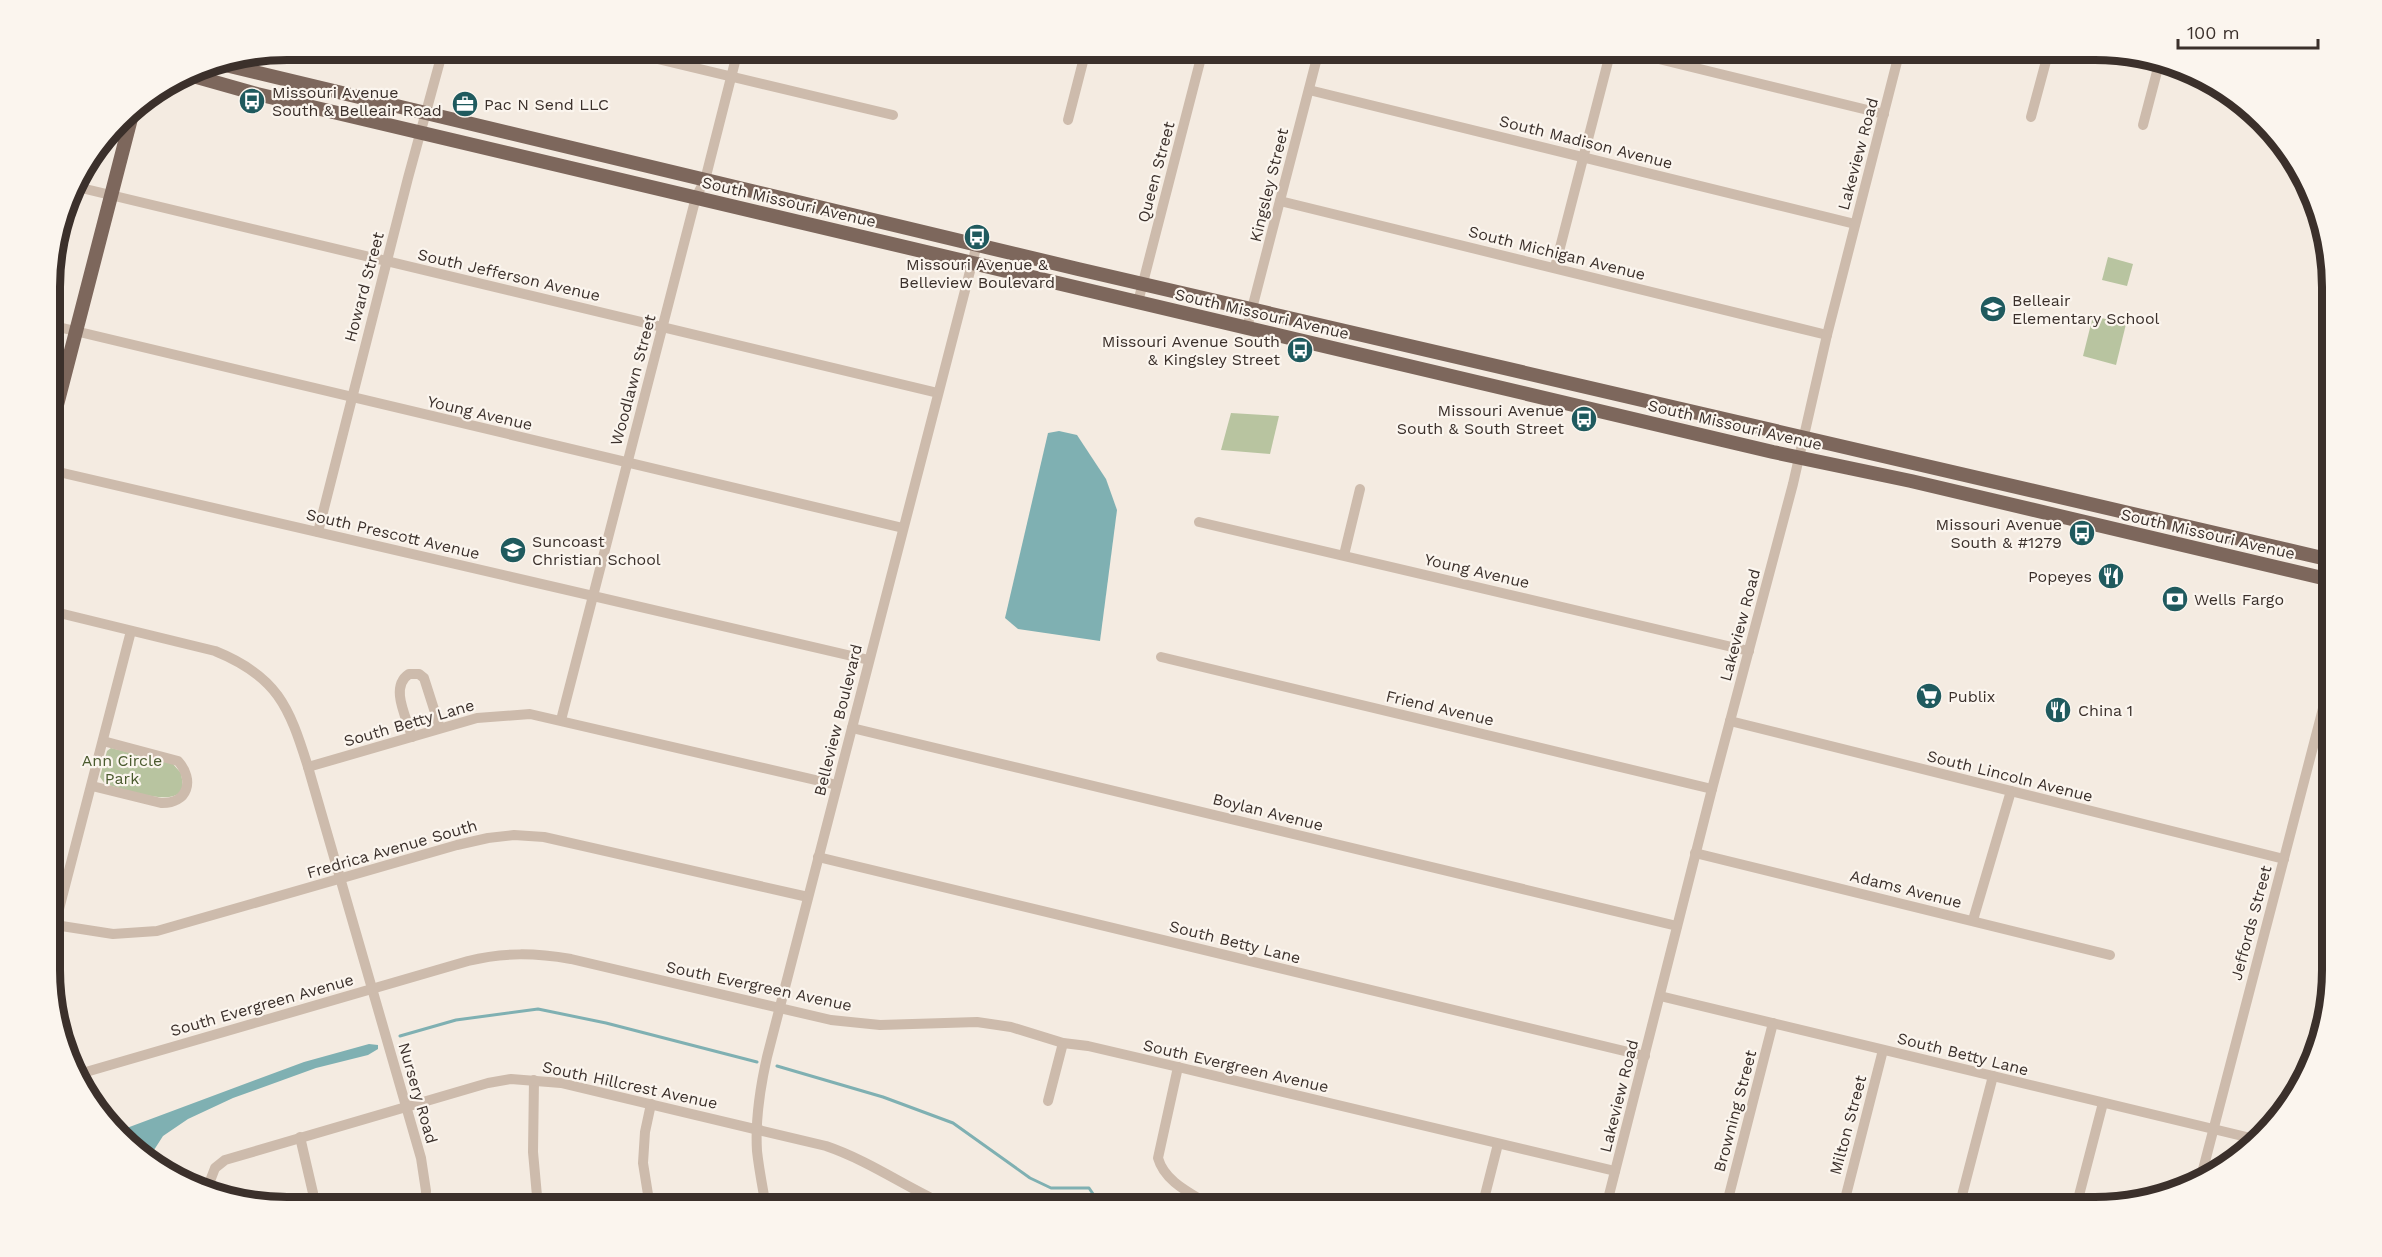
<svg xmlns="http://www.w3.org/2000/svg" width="2382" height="1257" viewBox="0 0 2382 1257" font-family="'Work Sans',sans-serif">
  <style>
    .green { fill: #b8c4a0 }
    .water { fill: #7fb0b2 }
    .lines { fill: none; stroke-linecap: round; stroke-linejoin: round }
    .stream { stroke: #7fb0b2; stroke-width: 3 }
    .minor { stroke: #cdbbac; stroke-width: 10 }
    .major { stroke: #7d675c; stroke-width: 14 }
    .labels { text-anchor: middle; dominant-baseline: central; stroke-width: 4.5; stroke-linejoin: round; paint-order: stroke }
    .poi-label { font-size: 16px; fill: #3b302b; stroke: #fbf5ee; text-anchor: start }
    .street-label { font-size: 16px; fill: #3b302b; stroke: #fbf5ee }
    .park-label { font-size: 16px; fill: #4a5a2e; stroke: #fbf5ee }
    .rim { fill: none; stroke: #3b302b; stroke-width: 8 }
  </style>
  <rect width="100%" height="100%" fill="#f4ebe1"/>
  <g class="green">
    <polygon points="2108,257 2133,264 2127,286 2102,280"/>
    <polygon points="2093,316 2126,324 2116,365 2083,356"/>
    <polygon points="1231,413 1279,416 1270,454 1221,450"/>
    <path d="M111 748 172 763 181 773C182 779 184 787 180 792 169 806 120 788 105 784L100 777 107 751Z"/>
  </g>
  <g class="water">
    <polygon points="1059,431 1077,435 1106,479 1117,510 1100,641 1018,629 1005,618 1048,433"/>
    <polygon points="369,1044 378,1045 378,1049 368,1055 316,1068 233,1098 188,1119 163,1136 154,1150 151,1162 131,1149 116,1132 304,1062"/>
  </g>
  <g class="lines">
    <g class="stream">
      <polyline points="400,1036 456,1020 538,1009 606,1023 757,1062"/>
      <polyline points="777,1066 883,1097 953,1123 1030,1178 1051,1188 1089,1188 1102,1207"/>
    </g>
    <g class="minor">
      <polyline points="620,50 893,115"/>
      <polyline points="1622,50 1884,114"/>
      <polyline points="1309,90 1855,224"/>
      <polyline points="2031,117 2049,50"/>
      <polyline points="1068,120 1086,50"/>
      <polyline points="2143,125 2159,64"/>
      <polyline points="73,186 938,393"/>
      <polyline points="1280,201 1827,335"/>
      <polyline points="1555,267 1611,50"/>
      <polyline points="1138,302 1203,50"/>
      <polyline points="50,325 903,528"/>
      <polyline points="1247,328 1319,50"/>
      <polyline points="50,470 869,660"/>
      <polyline points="1199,522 1749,651"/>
      <polyline points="318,532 408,178 443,50"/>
      <polyline points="1344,555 1360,489"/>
      <path d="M51 611 215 651C277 676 289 706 308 767L421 1158 426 1191 425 1207"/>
      <polyline points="1161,657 1712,789"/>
      <polyline points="561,720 696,197 705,180 738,50"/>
      <polyline points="1730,721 2284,859"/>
      <polyline points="852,728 1677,926"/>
      <path d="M412 737C407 718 389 687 409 674H419L424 678 440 728"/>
      <polyline points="308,767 477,718 530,714 837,785"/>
      <path d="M92 786 161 803C188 804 195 780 178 761L103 741"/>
      <polyline points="1695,853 2110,955"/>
      <polyline points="818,857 1645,1056"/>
      <polyline points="1973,920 2011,791"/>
      <polyline points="55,925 113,934 157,931 457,845 488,838 514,835 544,837 808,897"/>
      <polyline points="51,940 131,631"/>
      <polyline points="1660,996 2259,1140"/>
      <path d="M1178 1067 1158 1158C1165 1183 1193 1194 1213 1207"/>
      <path d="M79 1074 468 961C504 952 536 953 571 959L831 1020 880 1025 977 1022 1011 1027 1063 1043 1088 1046 1178 1067 1615 1171"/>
      <polyline points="534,1080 533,1152 538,1207"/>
      <polyline points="1048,1101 1063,1043"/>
      <polyline points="300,1137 313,1193 315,1207"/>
      <polyline points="2200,1181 2332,674"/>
      <path d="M207 1189 215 1168 225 1160 488 1083 511 1079 561 1083 826 1146C870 1161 907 1188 950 1207"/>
      <polyline points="650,1207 643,1163 645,1132 651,1104"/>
      <path d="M766 1207C763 1189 759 1170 757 1151 755 1119 760 1088 767 1057L977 244"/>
      <polyline points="913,1207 920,1194"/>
      <polyline points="1482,1207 1498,1144"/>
      <polyline points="1606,1207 1712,789 1793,484 1827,335 1900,50"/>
      <polyline points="1726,1207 1773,1023"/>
      <polyline points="1843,1207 1883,1050"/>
      <polyline points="1959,1207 1993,1076"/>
      <polyline points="2076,1207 2103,1103"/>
    </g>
    <g class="major">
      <polyline points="217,63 1078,269 2331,560"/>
      <polyline points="186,74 257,94 1773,452 1911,481 2331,580"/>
      <polyline points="50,432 134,107"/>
    </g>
  </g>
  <defs>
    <symbol id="bus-disc" viewBox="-11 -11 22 22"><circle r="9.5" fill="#1f5a5e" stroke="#fbf5ee"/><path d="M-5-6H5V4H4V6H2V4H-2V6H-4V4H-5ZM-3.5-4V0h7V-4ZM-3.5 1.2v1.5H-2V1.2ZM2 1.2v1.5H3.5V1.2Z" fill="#fff"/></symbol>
    <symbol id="office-disc" viewBox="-11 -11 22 22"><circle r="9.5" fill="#1f5a5e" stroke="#fbf5ee"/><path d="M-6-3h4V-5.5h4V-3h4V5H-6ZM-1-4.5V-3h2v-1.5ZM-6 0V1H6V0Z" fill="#fff"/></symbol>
    <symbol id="school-disc" viewBox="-11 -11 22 22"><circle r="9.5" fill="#1f5a5e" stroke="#fbf5ee"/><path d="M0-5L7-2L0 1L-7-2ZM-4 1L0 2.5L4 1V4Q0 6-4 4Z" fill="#fff"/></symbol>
    <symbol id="restaurant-disc" viewBox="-11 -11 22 22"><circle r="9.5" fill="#1f5a5e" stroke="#fbf5ee"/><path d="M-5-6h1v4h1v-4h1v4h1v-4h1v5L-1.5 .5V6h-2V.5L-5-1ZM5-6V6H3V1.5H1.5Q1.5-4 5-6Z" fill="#fff"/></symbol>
    <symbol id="bank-disc" viewBox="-11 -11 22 22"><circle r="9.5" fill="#1f5a5e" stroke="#fbf5ee"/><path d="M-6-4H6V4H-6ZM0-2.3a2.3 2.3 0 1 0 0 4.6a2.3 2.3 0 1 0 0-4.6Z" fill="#fff"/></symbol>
    <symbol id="supermarket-disc" viewBox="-11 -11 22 22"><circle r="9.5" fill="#1f5a5e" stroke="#fbf5ee"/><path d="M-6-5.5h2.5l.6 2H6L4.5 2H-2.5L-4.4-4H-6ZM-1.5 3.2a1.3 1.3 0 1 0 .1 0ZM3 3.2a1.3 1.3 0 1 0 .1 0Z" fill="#fff"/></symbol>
  </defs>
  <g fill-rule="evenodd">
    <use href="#bus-disc" x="237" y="86" width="30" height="30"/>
    <use href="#office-disc" x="450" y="89" width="30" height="30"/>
    <use href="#bus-disc" x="962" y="222" width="30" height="30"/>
    <use href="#school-disc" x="1978" y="294" width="30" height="30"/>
    <use href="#bus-disc" x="1285" y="335" width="30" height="30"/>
    <use href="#bus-disc" x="1569" y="404" width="30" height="30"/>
    <use href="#bus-disc" x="2067" y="518" width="30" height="30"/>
    <use href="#school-disc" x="498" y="535" width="30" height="30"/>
    <use href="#restaurant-disc" x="2096" y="561" width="30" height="30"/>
    <use href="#bank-disc" x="2160" y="584" width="30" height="30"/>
    <use href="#supermarket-disc" x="1914" y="681" width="30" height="30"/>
    <use href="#restaurant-disc" x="2043" y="695" width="30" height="30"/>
  </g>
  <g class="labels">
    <g class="poi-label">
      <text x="272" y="92">Missouri Avenue<tspan x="272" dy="18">South &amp; Belleair Road</tspan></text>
      <text x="484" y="104">Pac N Send LLC</text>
      <text x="977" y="264" text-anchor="middle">Missouri Avenue &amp;<tspan x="977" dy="18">Belleview Boulevard</tspan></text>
      <text x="2012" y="300">Belleair<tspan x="2012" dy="18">Elementary School</tspan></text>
      <text x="1280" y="341" text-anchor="end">Missouri Avenue South<tspan x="1280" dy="18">&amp; Kingsley Street</tspan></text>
      <text x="1564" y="410" text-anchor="end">Missouri Avenue<tspan x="1564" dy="18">South &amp; South Street</tspan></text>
      <text x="2062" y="524" text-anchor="end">Missouri Avenue<tspan x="2062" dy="18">South &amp; #1279</tspan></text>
      <text x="532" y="541">Suncoast<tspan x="532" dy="18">Christian School</tspan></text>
      <text x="2092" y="576" text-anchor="end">Popeyes</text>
      <text x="2194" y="599">Wells Fargo</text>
      <text x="1948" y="696">Publix</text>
      <text x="2078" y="710">China 1</text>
    </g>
    <g class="street-label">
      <text transform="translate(1586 142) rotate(14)">South Madison Avenue</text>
      <text transform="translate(1858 154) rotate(-75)">Lakeview Road</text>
      <text transform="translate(1156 172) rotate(-75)">Queen Street</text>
      <text transform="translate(1269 185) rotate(-76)">Kingsley Street</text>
      <text transform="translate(789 202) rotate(13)">South Missouri Avenue</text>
      <text transform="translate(1557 253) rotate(14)">South Michigan Avenue</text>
      <text transform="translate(509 275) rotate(13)">South Jefferson Avenue</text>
      <text transform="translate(364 287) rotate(-75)">Howard Street</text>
      <text transform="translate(1262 314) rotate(13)">South Missouri Avenue</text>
      <text transform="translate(633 380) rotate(-75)">Woodlawn Street</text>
      <text transform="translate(480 413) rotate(13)">Young Avenue</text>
      <text transform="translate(1735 425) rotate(13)">South Missouri Avenue</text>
      <text transform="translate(393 534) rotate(13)">South Prescott Avenue</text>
      <text transform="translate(2208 534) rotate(13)">South Missouri Avenue</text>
      <text transform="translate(1477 571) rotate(13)">Young Avenue</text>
      <text transform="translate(1740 625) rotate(-75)">Lakeview Road</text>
      <text transform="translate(1440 708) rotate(13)">Friend Avenue</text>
      <text transform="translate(838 720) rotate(-76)">Belleview Boulevard</text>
      <text transform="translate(409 723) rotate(-16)">South Betty Lane</text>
      <text transform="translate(2010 776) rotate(14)">South Lincoln Avenue</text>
      <text transform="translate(1268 812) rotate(14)">Boylan Avenue</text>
      <text transform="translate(392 849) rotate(-16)">Fredrica Avenue South</text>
      <text transform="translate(1906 889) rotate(14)">Adams Avenue</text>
      <text transform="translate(2251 923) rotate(-75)">Jeffords Street</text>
      <text transform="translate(1235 942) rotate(14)">South Betty Lane</text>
      <text transform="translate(759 986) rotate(12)">South Evergreen Avenue</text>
      <text transform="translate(262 1005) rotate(-16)">South Evergreen Avenue</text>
      <text transform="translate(1963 1054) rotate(14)">South Betty Lane</text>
      <text transform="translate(1236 1066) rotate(13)">South Evergreen Avenue</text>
      <text transform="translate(630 1085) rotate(12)">South Hillcrest Avenue</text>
      <text transform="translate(418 1093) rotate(74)">Nursery Road</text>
      <text transform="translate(1619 1096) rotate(-76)">Lakeview Road</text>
      <text transform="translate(1735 1111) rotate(-75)">Browning Street</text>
      <text transform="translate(1848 1125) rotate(-75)">Milton Street</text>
    </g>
    <g class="park-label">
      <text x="122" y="760">Ann Circle<tspan x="122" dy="18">Park</tspan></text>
    </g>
  </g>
  <path d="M0 0H2382V1257H0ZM287 60H2095A227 227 0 0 1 2322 287V970A227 227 0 0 1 2095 1197H287A227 227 0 0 1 60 970V287A227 227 0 0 1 287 60Z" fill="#fbf5ee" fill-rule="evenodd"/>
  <path class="rim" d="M287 60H2095A227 227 0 0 1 2322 287V970A227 227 0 0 1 2095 1197H287A227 227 0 0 1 60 970V287A227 227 0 0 1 287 60Z"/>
  <path d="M2178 39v9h140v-9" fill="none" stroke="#3b302b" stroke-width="3"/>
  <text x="2187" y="39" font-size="18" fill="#3b302b" stroke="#fbf5ee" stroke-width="4.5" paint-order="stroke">100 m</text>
</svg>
